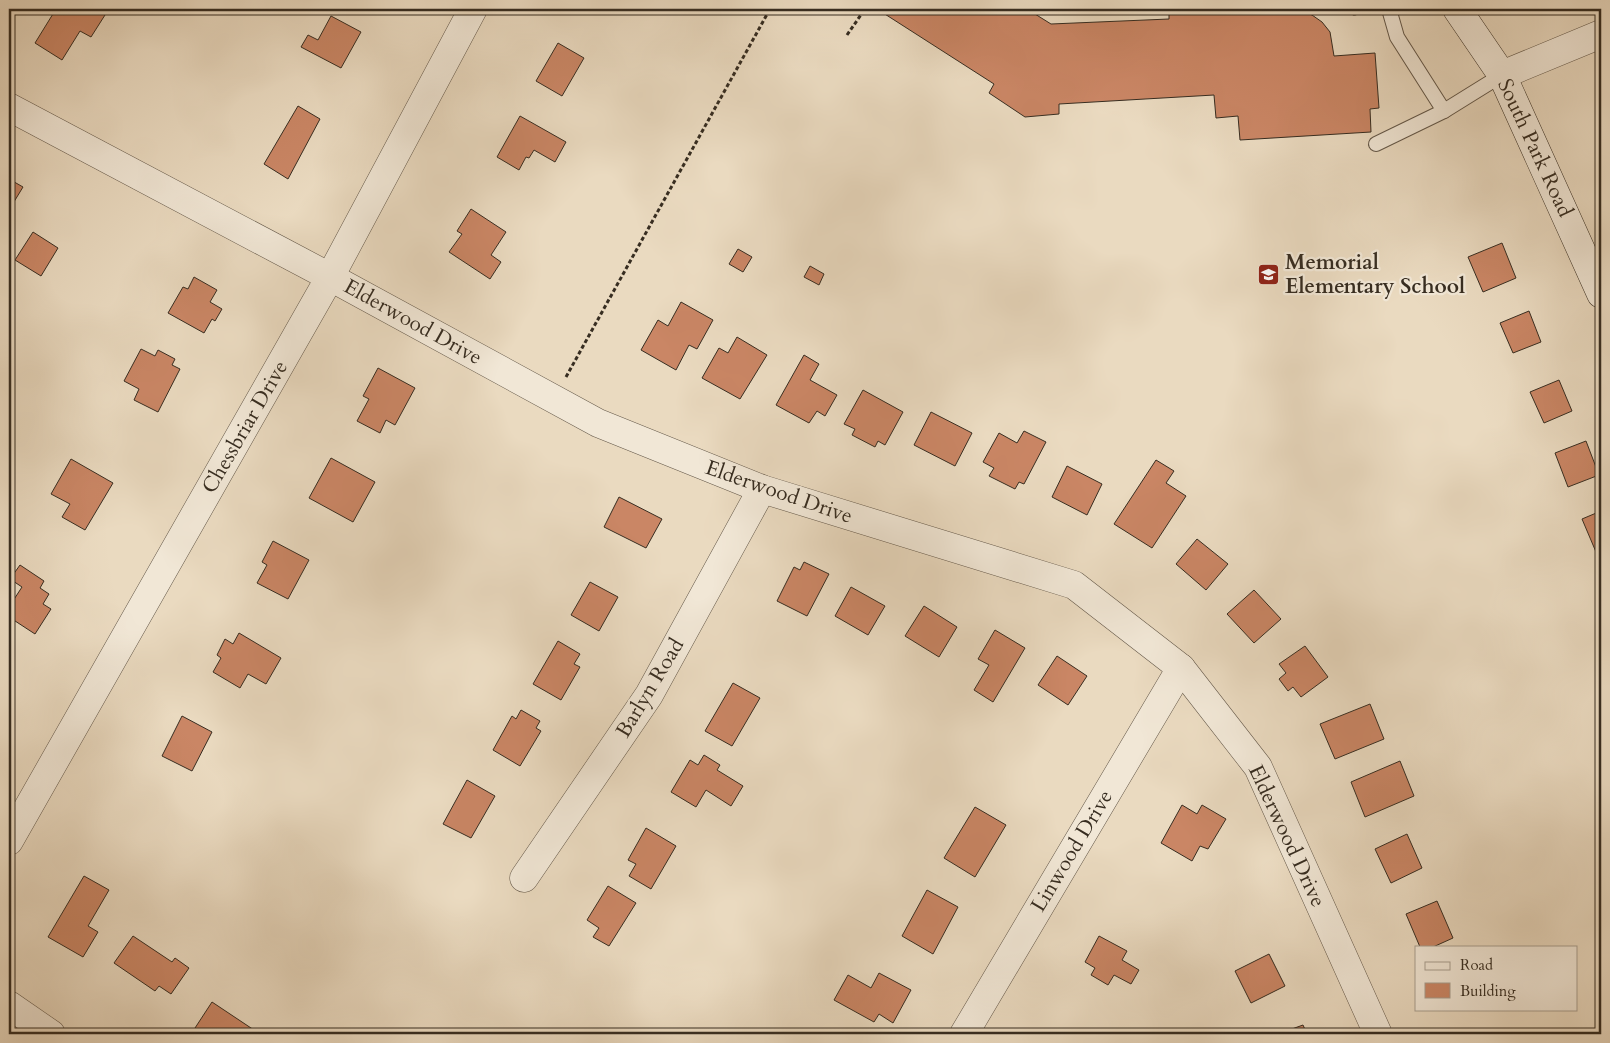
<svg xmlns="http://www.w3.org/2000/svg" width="1610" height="1043" viewBox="0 0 1610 1043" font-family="Cardo,serif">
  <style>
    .building { fill: #ca8665; stroke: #372d21 }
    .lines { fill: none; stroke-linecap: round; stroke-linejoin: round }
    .service-casing { stroke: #645849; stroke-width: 16 }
    .minor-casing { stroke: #645849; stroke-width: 29 }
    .secondary-casing { stroke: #372d21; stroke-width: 29 }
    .path { stroke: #372d21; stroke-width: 3; stroke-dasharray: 4 2.5; stroke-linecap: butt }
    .service { stroke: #f1e7d6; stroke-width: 14 }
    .minor { stroke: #f1e7d6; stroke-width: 28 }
    .secondary { stroke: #f1e7d6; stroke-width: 28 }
    .labels { text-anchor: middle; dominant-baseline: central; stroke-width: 4.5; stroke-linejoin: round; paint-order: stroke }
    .street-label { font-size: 21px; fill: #372d21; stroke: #f1e7d6 }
    .poi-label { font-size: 21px; font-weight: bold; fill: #372d21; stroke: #f1e7d6; text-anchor: start }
  </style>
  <rect width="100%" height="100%" fill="#eadac0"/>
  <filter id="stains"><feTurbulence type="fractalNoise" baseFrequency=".004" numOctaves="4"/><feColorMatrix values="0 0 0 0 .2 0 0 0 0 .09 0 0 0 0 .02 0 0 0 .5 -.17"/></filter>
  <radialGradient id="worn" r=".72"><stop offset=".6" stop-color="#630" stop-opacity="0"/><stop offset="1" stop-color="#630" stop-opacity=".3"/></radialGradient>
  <g class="building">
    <polygon points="56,9 95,9 105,15 91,37 80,31 62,60 35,43"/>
    <polygon points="877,9 1027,9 1051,24 1169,19 1169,9 1295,9 1312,15 1322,22 1330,32 1334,56 1375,53 1379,108 1370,109 1371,132 1240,140 1238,116 1216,118 1214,95 1059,104 1059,114 1025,117 989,93 994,84"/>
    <polygon points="331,16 361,32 341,68 301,47 308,35 318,40"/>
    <polygon points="558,43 584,58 562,96 536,81"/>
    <polygon points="298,106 320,119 288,179 264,164"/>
    <polygon points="520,116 566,142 555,162 534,150 529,158 526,157 519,170 497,157"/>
    <polygon points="9,179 23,187 9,210"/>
    <polygon points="471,209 506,232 491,255 501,262 490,279 449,252 462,234 457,231"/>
    <polygon points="33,232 58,248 41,276 15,260"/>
    <polygon points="1502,243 1516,278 1483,292 1468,257"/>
    <polygon points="738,249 752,257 743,272 729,264"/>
    <polygon points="810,266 824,274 819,285 804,277"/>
    <polygon points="194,277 217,290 210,302 222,309 215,321 212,319 204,333 168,313 183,287 188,289"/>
    <polygon points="681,302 713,320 697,349 689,345 676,370 641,350 658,320 668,326"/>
    <polygon points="1529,311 1541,342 1513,353 1500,323"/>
    <polygon points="737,337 767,355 740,399 702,378 719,348 728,353"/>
    <polygon points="141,349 155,356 158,350 175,359 172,365 180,369 158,412 134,400 139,389 124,381"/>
    <polygon points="804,355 819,364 810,380 837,395 825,416 817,411 809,423 776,405"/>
    <polygon points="378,368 415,388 395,425 386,420 380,433 357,421 369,399 363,396"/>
    <polygon points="1559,380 1572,411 1544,423 1530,392"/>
    <polygon points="863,390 903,412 885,445 878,441 875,447 852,435 855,429 844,424"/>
    <polygon points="931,412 972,433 955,466 914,445"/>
    <polygon points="1024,431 1046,442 1024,484 1019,482 1015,489 989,476 994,468 983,462 999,433 1017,443"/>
    <polygon points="1586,441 1599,475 1568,487 1555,453"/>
    <polygon points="331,458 375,482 353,522 309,498"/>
    <polygon points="71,459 113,483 85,530 62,517 70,504 51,494"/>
    <polygon points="1156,460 1174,471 1166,483 1186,496 1152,548 1114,524"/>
    <polygon points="1067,466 1102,484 1087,515 1052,497"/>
    <polygon points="619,497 662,519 646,548 604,527"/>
    <polygon points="1601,511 1601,550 1596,552 1582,519"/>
    <polygon points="1197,539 1228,564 1206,590 1176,564"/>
    <polygon points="273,541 309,560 288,599 257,583 267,565 262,562"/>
    <polygon points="804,562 829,574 807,616 777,601 794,567 800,570"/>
    <polygon points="20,565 44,581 40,588 49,594 43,604 51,609 35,634 9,617 9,607 22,587 10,579"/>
    <polygon points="590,582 618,597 599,631 571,615"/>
    <polygon points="851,587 885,606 868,635 835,616"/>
    <polygon points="1254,590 1281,619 1254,643 1227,614"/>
    <polygon points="924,606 957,627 939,657 905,636"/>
    <polygon points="995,630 1025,648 993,702 974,690 989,665 978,659"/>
    <polygon points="239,633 281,658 266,684 248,674 240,688 213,672 221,658 217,655 225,639 233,644"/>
    <polygon points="558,641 580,654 574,664 580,667 561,700 533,684"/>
    <polygon points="1305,646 1328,677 1301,697 1293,687 1288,691 1279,679 1286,673 1279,664"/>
    <polygon points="1057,656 1087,676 1068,705 1038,685"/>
    <polygon points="733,683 760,698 732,746 705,731"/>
    <polygon points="1370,704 1384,739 1335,759 1320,724"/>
    <polygon points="521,710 540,721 536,728 541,731 520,766 493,750 512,716 516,719"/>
    <polygon points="182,716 212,732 192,771 162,756"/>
    <polygon points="704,755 720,765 717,770 743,786 731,806 706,790 696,807 671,792 690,760 698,765"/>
    <polygon points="1400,761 1414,796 1365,817 1351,782"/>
    <polygon points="467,780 495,796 471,838 443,824"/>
    <polygon points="1182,805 1197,814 1202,805 1226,819 1208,849 1200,846 1192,861 1161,843"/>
    <polygon points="975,807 1006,825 975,877 944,858"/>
    <polygon points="646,828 676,846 651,889 629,876 636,864 628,860"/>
    <polygon points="1407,834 1422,868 1391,883 1375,849"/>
    <polygon points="84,876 109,890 88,926 98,932 83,957 48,937"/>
    <polygon points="608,886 636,903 609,946 593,937 599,928 587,920"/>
    <polygon points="927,890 958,907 933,954 902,936"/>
    <polygon points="1437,901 1453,938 1433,947 1420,947 1406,914"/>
    <polygon points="133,936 172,962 175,958 189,968 171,994 159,986 155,991 114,963"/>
    <polygon points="1099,936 1127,951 1122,960 1139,970 1131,984 1114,975 1108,985 1091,975 1095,968 1085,962"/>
    <polygon points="1269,954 1285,986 1251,1003 1235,971"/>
    <polygon points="879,973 911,990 893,1023 879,1014 874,1022 834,1000 848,975 871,988"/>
    <polygon points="212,1002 257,1032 255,1034 205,1034 195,1028"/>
    <polygon points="1303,1025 1307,1034 1278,1034"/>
  </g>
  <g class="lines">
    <defs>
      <g id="service">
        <polyline points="1389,9 1397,37 1444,111"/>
        <polyline points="1376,144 1444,111 1502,75"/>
      </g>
      <g id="minor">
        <polyline points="1502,75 1601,34"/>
        <polyline points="9,107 330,277 598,423 762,489 1074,585 1181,668 1258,767 1378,1034"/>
        <polyline points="9,841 330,277 473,9"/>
        <polyline points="524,878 649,695 762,489"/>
        <polyline points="9,1005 51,1034"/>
        <polyline points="964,1034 1181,668"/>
      </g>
      <polyline id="secondary" points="1457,9 1502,75 1601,294"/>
    </defs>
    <use href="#service" class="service-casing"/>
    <use href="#minor" class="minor-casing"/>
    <use href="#secondary" class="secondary-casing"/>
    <g class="path">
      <polyline points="1340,9 1354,14 1371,12"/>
      <polyline points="847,35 865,9"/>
      <polyline points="566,377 770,9"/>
    </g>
    <use href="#service" class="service"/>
    <use href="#minor" class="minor"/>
    <use href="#secondary" class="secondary"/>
  </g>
  <defs>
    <symbol id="school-square" viewBox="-11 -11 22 22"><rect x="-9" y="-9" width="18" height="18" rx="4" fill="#8f2418" stroke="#f1e7d6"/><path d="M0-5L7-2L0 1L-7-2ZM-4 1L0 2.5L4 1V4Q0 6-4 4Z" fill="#fff"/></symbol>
  </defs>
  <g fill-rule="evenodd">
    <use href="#school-square" x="1256" y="262" width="25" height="25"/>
  </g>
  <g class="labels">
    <g class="street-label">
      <text transform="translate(1535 148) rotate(65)">South Park Road</text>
      <text transform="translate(413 322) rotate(29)">Elderwood Drive</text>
      <text transform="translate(245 427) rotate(-60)">Chessbriar Drive</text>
      <text transform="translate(779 492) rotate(19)">Elderwood Drive</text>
      <text transform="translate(650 688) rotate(-59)">Barlyn Road</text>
      <text transform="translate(1287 836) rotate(65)">Elderwood Drive</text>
      <text transform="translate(1072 851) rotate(-59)">Linwood Drive</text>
    </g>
    <g class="poi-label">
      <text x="1285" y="262">Memorial<tspan x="1285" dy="24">Elementary School</tspan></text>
    </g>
  </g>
  <rect width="1610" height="1043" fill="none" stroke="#eadac0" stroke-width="30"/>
  <rect x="10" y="10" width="1590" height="1023" fill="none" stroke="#372d21" stroke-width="2.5"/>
  <rect x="15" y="15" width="1580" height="1013" fill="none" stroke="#372d21"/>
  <rect x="1415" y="946" width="162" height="65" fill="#f1e7d6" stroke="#a79d8e"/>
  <rect x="1425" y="962" width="25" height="8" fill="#f1e7d6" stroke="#a79d8e"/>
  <text x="1460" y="970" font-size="15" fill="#372d21">Road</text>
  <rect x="1425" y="983" width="25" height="15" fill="#ca8665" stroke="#a79d8e"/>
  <text x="1460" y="996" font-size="15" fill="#372d21">Building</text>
  <rect width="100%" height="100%" filter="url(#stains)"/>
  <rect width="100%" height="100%" fill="url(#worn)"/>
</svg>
